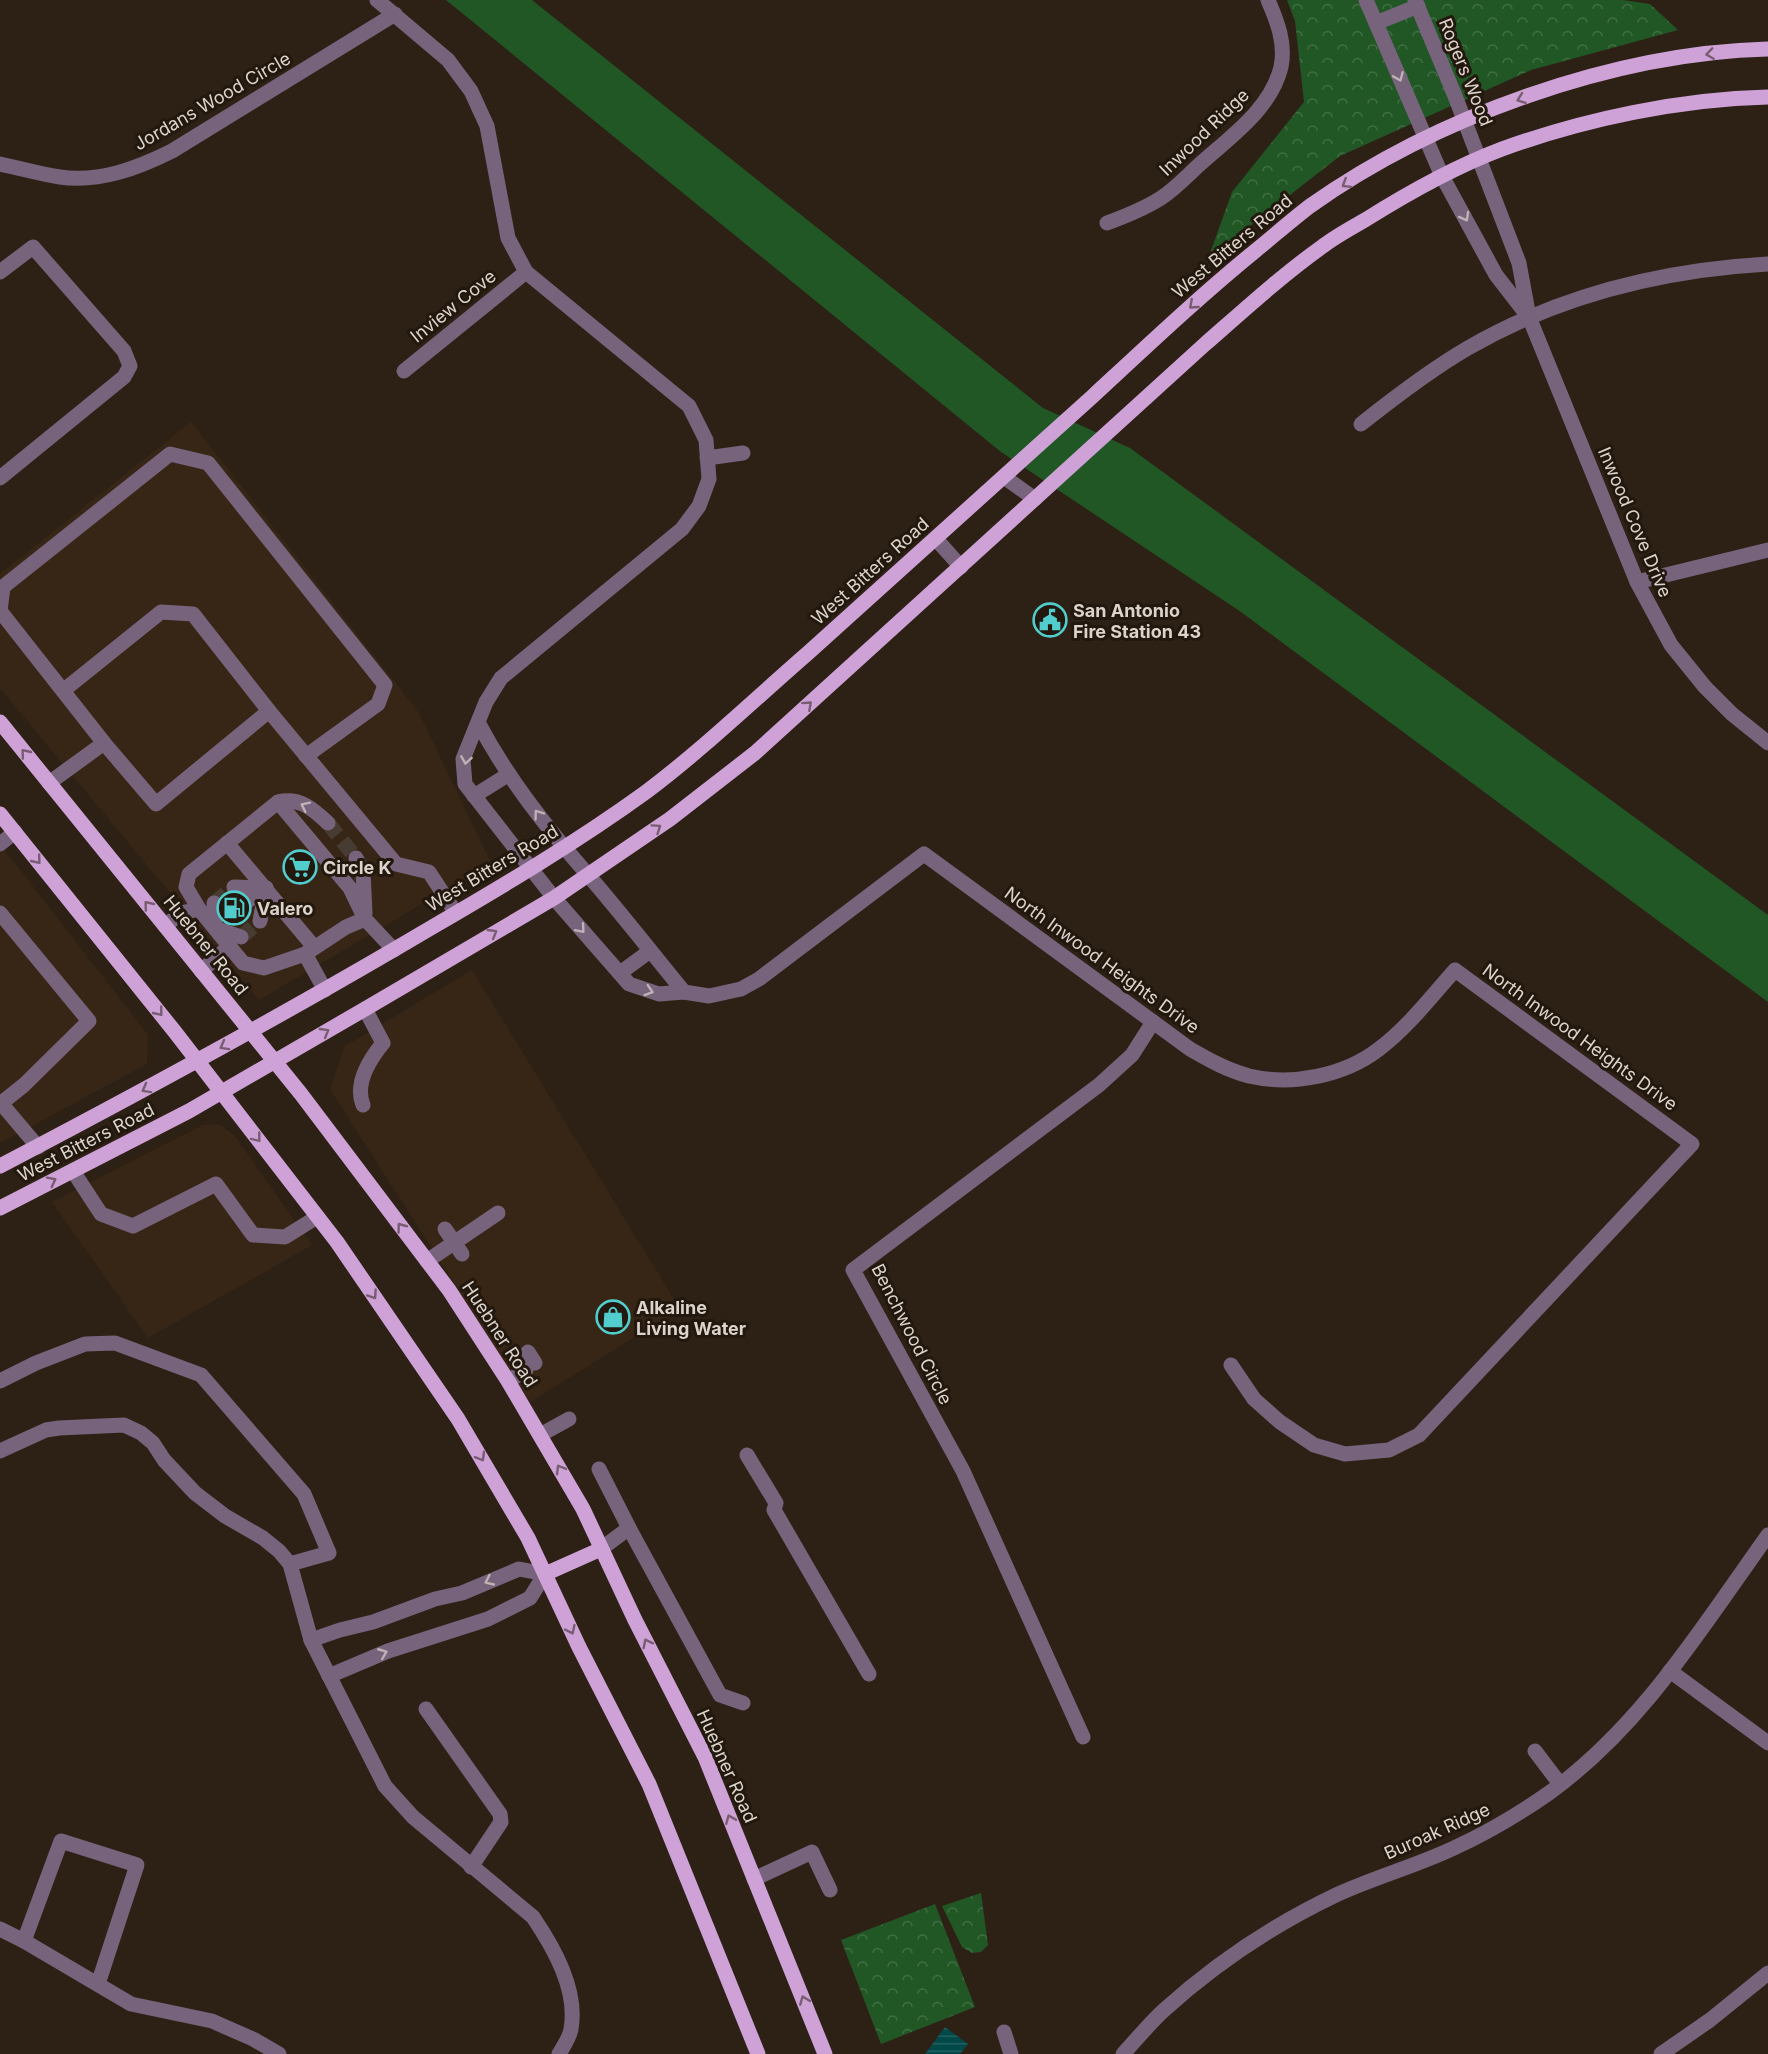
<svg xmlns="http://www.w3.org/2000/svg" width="1768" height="2054" viewBox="0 0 1768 2054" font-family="Inter,sans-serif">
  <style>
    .built { fill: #372616 }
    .green { fill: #215724 }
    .forest { fill: url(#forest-crowns) }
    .water { fill: url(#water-rules) }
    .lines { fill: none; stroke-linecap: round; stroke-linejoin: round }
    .minor-tunnel { stroke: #473c31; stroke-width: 15; stroke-dasharray: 15 8; stroke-linecap: butt }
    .minor { stroke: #78637d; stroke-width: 15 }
    .major { stroke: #cea2d7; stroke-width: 15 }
    .oneway { stroke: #785d72 }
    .oneway2 { stroke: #beb2b4 }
    .labels { text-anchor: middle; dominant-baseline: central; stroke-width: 6; stroke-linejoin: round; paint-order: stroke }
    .street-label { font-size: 18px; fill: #dcd4cc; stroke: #23180d }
    .poi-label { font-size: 18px; font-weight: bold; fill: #dcd4cc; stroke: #23180d; text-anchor: start }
  </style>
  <defs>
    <pattern id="forest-crowns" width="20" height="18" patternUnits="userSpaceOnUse" patternTransform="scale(1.5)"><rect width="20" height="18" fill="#215724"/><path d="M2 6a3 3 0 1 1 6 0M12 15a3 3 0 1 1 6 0" fill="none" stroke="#416e43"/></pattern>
    <pattern id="water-rules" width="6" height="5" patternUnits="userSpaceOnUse" patternTransform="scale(1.5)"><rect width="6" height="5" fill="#014849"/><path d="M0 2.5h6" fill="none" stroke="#256262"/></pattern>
  </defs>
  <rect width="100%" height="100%" fill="#2d2116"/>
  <g class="built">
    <polygon points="191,422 419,713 491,863 259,1000 0,688 0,574"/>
    <polygon points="0,844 148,1035 147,1064 0,1143"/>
    <polygon points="472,970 680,1309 530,1402 330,1089 345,1046"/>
    <polygon points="219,1124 234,1135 312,1245 148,1338 52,1202 203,1125"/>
  </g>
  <polygon class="green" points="446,0 532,0 1043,408 1130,448 1768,915 1768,1002 1241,612 1001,452"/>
  <g class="forest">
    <polygon points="1287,0 1623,0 1650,4 1678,30 1531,70 1340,156 1208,259 1232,192 1304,102 1295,21"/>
    <polygon points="981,1893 988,1945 981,1952 972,1953 962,1947 942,1906"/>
    <polygon points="935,1904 975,2007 881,2044 841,1940"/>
  </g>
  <polygon class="water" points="945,2027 968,2044 960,2054 925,2054"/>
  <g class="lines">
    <g class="minor-tunnel">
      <polyline points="328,823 356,858"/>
      <polyline points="214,903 234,887"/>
      <polyline points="226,919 246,902"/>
      <polyline points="241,937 260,921"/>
    </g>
    <g class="minor">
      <path d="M377 0 448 60 471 91 487 126 508 238 526 272 689 406 706 440 709 479 699 506 682 529 501 678 486 702 463 759 465 784 554 898 629 984 659 994 684 992 709 996 741 989 759 979 924 854 1190 1049C1209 1060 1227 1070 1249 1076 1292 1086 1344 1076 1379 1049 1408 1027 1431 997 1455 970L1692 1144 1419 1435 1389 1450 1345 1454 1314 1445 1280 1422 1254 1399 1231 1365"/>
      <polyline points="1366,0 1442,176 1496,275 1527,315"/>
      <polyline points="1415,0 1455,96 1519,263 1529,317 1637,582 1671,645 1705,687 1732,714 1768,743"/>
      <polyline points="1376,23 1418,6"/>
      <path d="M0 164C20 168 40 174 60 177 99 183 138 168 172 151L395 14"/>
      <path d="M1107 223C1126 216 1144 209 1161 198 1175 189 1187 176 1199 165 1230 137 1271 109 1281 67 1286 43 1277 21 1268 0"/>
      <polyline points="0,272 33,247 124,351 130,366 124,377 0,478"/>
      <polyline points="404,371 526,272"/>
      <path d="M1361 424C1395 397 1430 370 1468 348 1560 295 1663 270 1768 264"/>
      <polyline points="707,458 743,453"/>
      <polyline points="1004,477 1035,499"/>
      <polyline points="936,539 961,567"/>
      <polyline points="1637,582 1768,550"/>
      <polyline points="64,690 161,612 193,614 269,711 396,864 429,872 456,913"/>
      <polyline points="269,711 156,804 104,743 0,611 3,587 170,454 208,463 385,685 378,704 306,756"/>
      <path d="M479 724C508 779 547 828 588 875 621 913 652 953 684 992"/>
      <polyline points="49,783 104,743"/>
      <polyline points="474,796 509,774"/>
      <polyline points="278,802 350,888 365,919"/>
      <polyline points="227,843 314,947"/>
      <polyline points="0,844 15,832"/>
      <polyline points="356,858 363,871 365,913"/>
      <polyline points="234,887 266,888"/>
      <polyline points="246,902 266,888"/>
      <polyline points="214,903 215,928"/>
      <path d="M199 909 186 887 189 874 278 802C300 797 313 809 328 823"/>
      <polyline points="0,913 89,1021 24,1085 0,1104"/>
      <polyline points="260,921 266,888"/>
      <polyline points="165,926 181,913 199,909 243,963 264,968 305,954 346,927 365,919 394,950"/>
      <polyline points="215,928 241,937"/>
      <polyline points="305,954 325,990"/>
      <polyline points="201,971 230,946"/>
      <polyline points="620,973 650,951"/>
      <polyline points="0,1102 38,1147"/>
      <path d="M363 1105C354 1083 370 1059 383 1043L365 1009"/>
      <polyline points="73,1171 101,1214 133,1226 216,1184 253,1235 285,1237 317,1217"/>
      <polyline points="445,1229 462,1254"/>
      <polyline points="427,1261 498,1213"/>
      <polyline points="528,1352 535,1363"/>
      <polyline points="0,1381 36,1363 85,1344 115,1343 201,1375 304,1494 329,1553 290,1564"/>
      <polyline points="508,1381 526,1370"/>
      <polyline points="540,1435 569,1419"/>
      <path d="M0 1451 46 1430 59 1428 124 1425 141 1433 153 1443 164 1460 195 1493 225 1516 263 1538 279 1551 290 1564 311 1640 385 1786 413 1817 533 1917C554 1948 578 1990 571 2029 570 2037 563 2047 559 2054"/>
      <polyline points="747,1455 776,1503 774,1510 869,1674"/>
      <polyline points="599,1469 629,1528"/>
      <polyline points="601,1549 629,1528 720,1695 743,1703"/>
      <polyline points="311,1640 340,1630 373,1622 435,1599 462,1593 519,1569 545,1574 530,1598 488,1619 388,1651 329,1676"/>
      <polyline points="1670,1671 1768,1743"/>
      <polyline points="426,1709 500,1814 501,1822 471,1867"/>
      <polyline points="1083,1737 963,1471 853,1270 1099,1085 1132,1055 1153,1022"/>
      <polyline points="1535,1751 1560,1784"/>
      <polyline points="754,1879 812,1852 830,1890"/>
      <polyline points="0,1929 24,1941 131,2004 212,2021 253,2039 279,2054"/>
      <polyline points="24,1941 61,1841 137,1865 98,1984"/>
      <polyline points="1004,2032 1011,2054"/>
      <path d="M1123 2054C1136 2040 1149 2024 1163 2011 1215 1964 1273 1925 1336 1895 1375 1877 1416 1866 1454 1848 1487 1833 1519 1814 1549 1793 1642 1726 1702 1627 1768 1535"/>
      <polyline points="1661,2054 1710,2020 1768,1973"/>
    </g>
    <g class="major">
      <polyline points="0,722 301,1094 449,1290 508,1381 583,1509 635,1620 705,1757 825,2054"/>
      <polyline points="0,814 175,1032 337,1242 458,1419 528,1538 579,1647 649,1784 758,2054"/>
      <path d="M0 1166C145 1090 289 1012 429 929 503 886 577 842 646 792 702 750 755 699 808 653 903 568 998 482 1093 396 1148 345 1202 294 1260 247 1277 233 1293 219 1310 206 1436 117 1613 53 1768 49"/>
      <path d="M0 1208 189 1111 365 1009 554 898 670 819 755 753 1204 345C1243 311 1281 276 1323 246 1336 236 1351 228 1365 220 1408 193 1454 167 1502 149 1585 119 1680 99 1768 97"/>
      <polyline points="545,1574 601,1549"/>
    </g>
  </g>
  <defs><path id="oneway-chevron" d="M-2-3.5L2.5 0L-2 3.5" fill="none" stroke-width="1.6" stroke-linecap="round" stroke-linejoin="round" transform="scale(1.5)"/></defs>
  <g class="oneway">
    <use href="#oneway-chevron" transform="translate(1710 54) rotate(172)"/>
    <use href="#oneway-chevron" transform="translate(1521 99) rotate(160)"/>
    <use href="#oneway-chevron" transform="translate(1346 184) rotate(148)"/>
    <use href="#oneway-chevron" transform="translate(1193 305) rotate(139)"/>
    <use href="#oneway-chevron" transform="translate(808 705) rotate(-42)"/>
    <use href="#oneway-chevron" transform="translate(25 753) rotate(-129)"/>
    <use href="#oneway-chevron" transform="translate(657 828) rotate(-34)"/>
    <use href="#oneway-chevron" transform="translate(37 860) rotate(51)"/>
    <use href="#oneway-chevron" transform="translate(148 905) rotate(-129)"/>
    <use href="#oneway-chevron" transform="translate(493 933) rotate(-31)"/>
    <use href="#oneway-chevron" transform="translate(159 1012) rotate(51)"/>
    <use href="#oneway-chevron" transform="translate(325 1032) rotate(-30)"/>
    <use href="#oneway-chevron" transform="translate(224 1046) rotate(151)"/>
    <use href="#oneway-chevron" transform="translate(146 1089) rotate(151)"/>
    <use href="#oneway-chevron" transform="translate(257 1138) rotate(52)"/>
    <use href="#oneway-chevron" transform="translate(52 1181) rotate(-27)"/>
    <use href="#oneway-chevron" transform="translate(401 1227) rotate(-127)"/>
    <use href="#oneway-chevron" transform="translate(373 1295) rotate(56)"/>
    <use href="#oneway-chevron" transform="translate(481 1457) rotate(60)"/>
    <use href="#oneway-chevron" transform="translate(560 1469) rotate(-120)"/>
    <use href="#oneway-chevron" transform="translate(571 1630) rotate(65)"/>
    <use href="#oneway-chevron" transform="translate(647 1643) rotate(-117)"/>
    <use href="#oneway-chevron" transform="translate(730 1819) rotate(-112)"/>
    <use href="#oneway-chevron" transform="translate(804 2000) rotate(-111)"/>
  </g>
  <g class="oneway2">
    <use href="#oneway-chevron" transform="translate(1399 77) rotate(67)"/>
    <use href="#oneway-chevron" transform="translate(1465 217) rotate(61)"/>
    <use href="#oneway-chevron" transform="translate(466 760) rotate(99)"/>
    <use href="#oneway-chevron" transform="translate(305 806) rotate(-154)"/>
    <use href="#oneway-chevron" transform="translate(538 814) rotate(-126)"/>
    <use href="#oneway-chevron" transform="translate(581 929) rotate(49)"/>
    <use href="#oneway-chevron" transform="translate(649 991) rotate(18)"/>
    <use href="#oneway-chevron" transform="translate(489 1581) rotate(155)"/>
    <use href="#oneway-chevron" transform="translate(383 1653) rotate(-22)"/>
  </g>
  <defs>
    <symbol id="civic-ring" viewBox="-11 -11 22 22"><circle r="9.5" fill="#23180d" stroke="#52cdcd" stroke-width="1.5"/><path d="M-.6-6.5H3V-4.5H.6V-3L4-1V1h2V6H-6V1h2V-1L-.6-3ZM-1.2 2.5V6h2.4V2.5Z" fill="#52cdcd"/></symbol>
    <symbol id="supermarket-ring" viewBox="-11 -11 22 22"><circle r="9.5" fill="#23180d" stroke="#52cdcd" stroke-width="1.5"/><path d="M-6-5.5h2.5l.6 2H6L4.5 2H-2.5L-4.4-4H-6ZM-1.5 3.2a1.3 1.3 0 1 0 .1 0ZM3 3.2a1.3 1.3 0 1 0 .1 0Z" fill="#52cdcd"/></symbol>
    <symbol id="fuel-ring" viewBox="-11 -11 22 22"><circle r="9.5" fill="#23180d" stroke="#52cdcd" stroke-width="1.5"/><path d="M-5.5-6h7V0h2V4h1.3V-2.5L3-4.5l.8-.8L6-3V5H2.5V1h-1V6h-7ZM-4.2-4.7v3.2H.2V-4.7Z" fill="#52cdcd"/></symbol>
    <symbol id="shop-ring" viewBox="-11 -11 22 22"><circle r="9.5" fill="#23180d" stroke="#52cdcd" stroke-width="1.5"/><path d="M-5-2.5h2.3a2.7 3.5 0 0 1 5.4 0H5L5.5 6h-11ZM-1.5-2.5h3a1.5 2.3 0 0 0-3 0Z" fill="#52cdcd"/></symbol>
  </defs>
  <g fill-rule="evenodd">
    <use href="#civic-ring" x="1031" y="601" width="38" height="38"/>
    <use href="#supermarket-ring" x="281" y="848" width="38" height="38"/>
    <use href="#fuel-ring" x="215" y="889" width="38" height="38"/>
    <use href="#shop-ring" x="594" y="1298" width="38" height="38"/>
  </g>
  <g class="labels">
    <g class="street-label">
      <text transform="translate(1466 72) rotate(68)">Rogers Wood</text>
      <text transform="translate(212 101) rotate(-30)">Jordans Wood Circle</text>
      <text transform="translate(1204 132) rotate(-44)">Inwood Ridge</text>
      <text transform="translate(1232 246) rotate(-40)">West Bitters Road</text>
      <text transform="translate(453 306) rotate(-39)">Inview Cove</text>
      <text transform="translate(1635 522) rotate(67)">Inwood Cove Drive</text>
      <text transform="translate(870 571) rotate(-42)">West Bitters Road</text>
      <text transform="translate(492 868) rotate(-31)">West Bitters Road</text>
      <text transform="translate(206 945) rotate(51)">Huebner Road</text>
      <text transform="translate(1102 960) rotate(36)">North Inwood Heights Drive</text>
      <text transform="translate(1580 1037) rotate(36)">North Inwood Heights Drive</text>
      <text transform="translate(86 1142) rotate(-27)">West Bitters Road</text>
      <text transform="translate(500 1334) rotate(57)">Huebner Road</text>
      <text transform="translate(912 1334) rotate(63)">Benchwood Circle</text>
      <text transform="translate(727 1766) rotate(66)">Huebner Road</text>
      <text transform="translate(1437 1831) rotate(-24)">Buroak Ridge</text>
    </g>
    <g class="poi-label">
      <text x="1073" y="610">San Antonio<tspan x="1073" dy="21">Fire Station 43</tspan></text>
      <text x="323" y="867">Circle K</text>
      <text x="257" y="908">Valero</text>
      <text x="636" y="1307">Alkaline<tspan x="636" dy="21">Living Water</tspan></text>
    </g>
  </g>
</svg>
